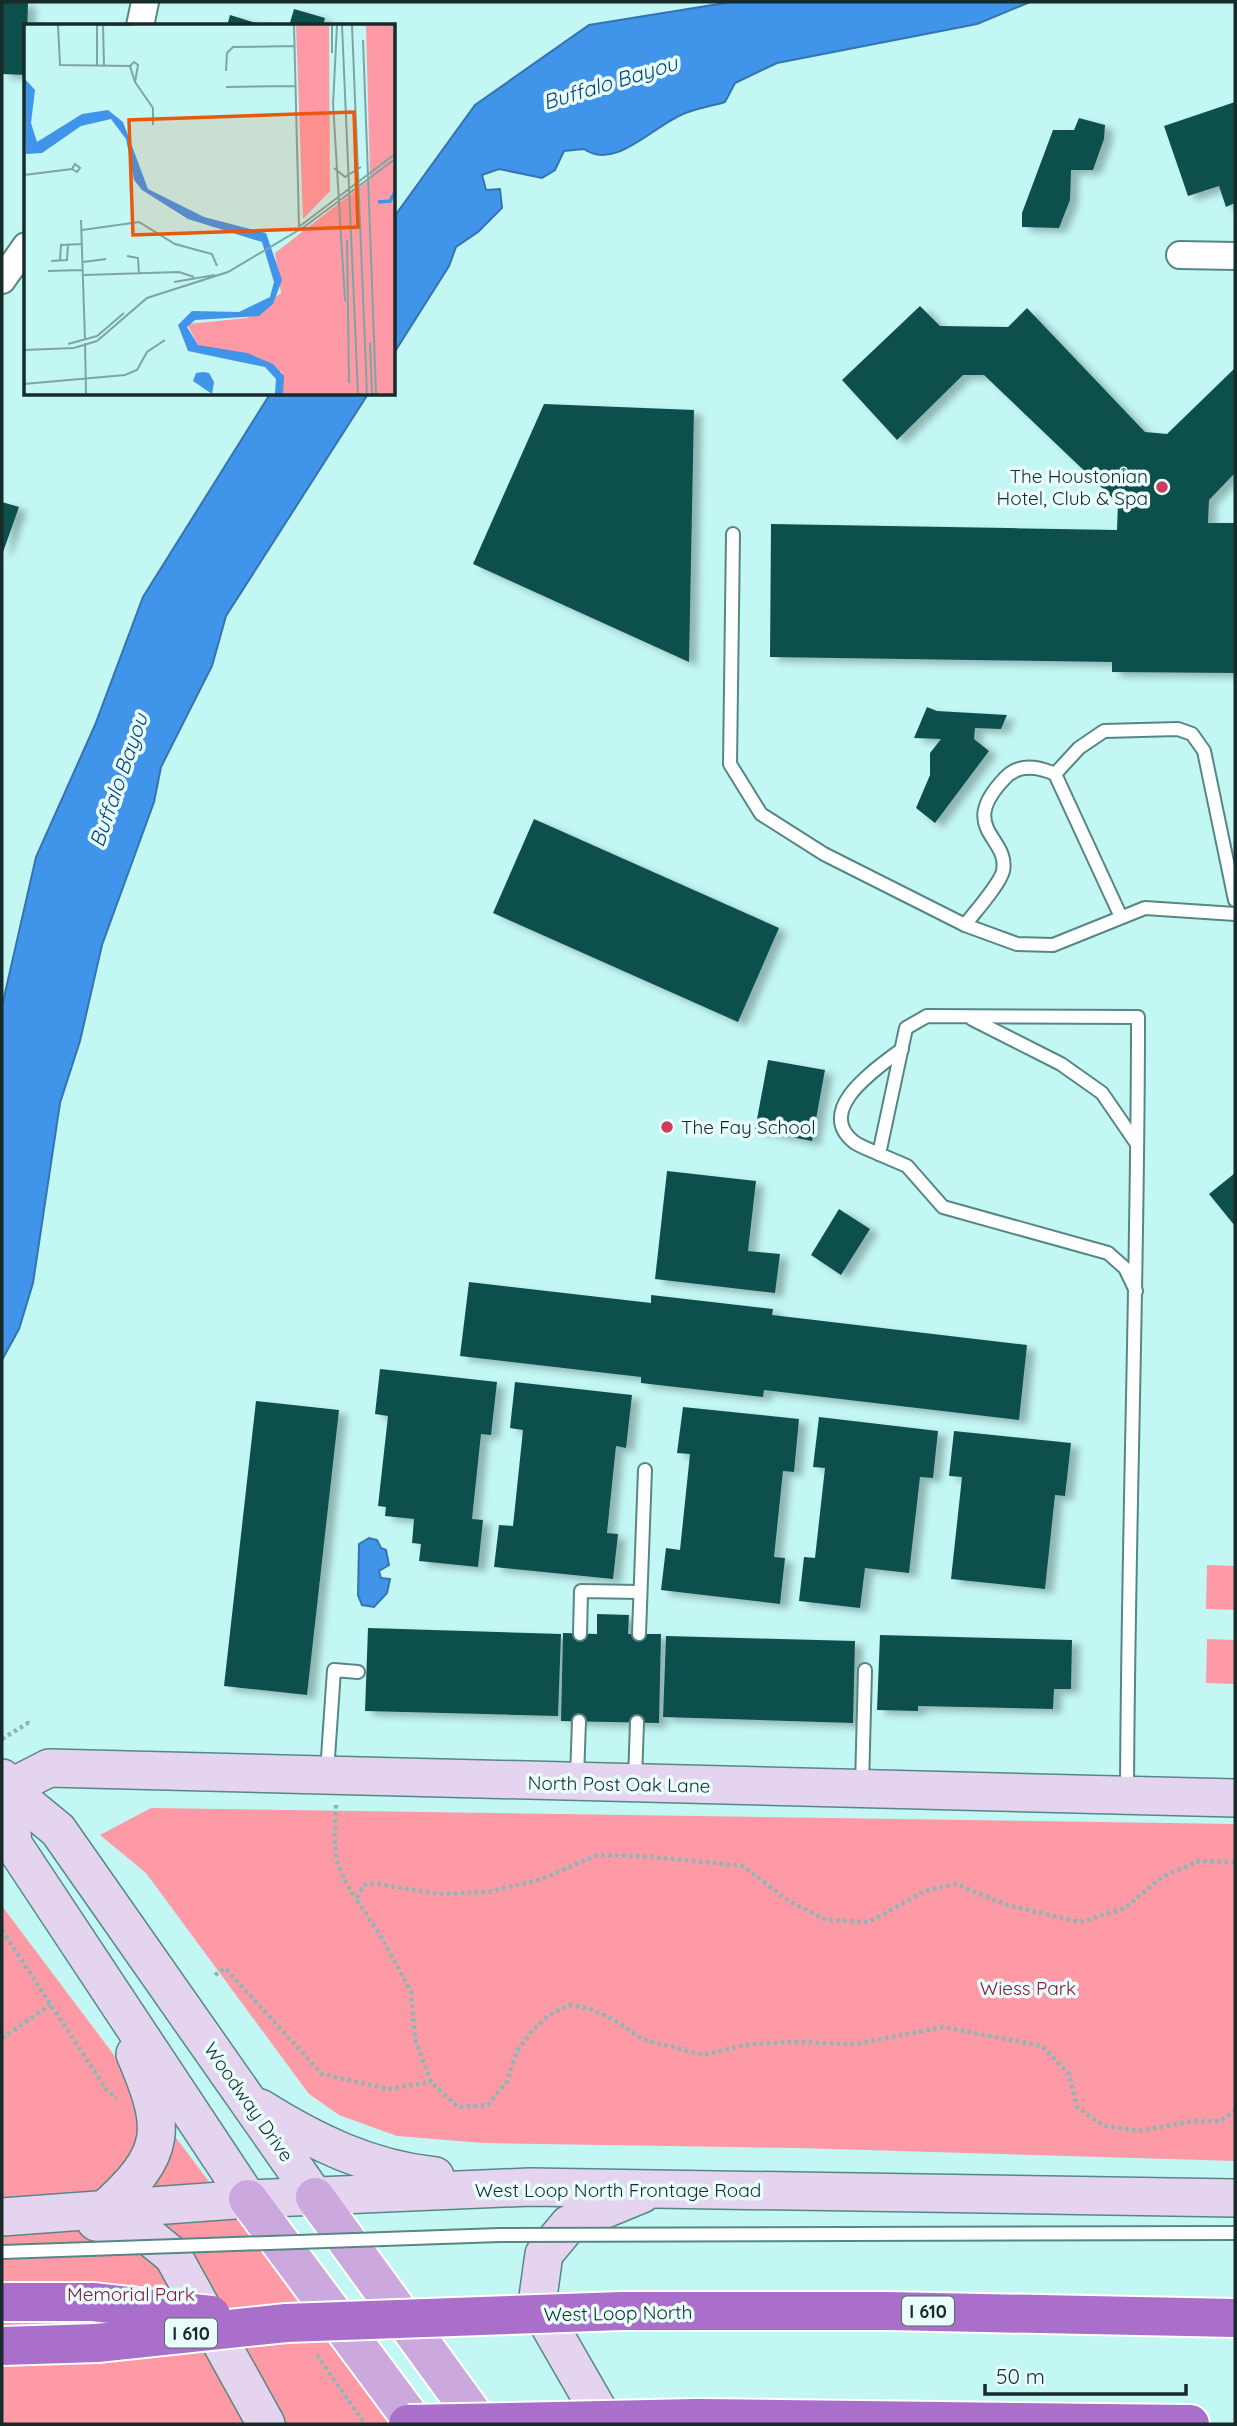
<svg xmlns="http://www.w3.org/2000/svg" width="1237" height="2426" viewBox="0 0 1237 2426" font-family="Quicksand,sans-serif">
  <style>
    .green { fill: #fe9aa6 }
    .water { fill: #4094ea; stroke: #3474b0; stroke-width: 2 }
    .building { fill: #11504e; filter: url(#shadow) }
    .lines { fill: none; stroke-linecap: round; stroke-linejoin: round }
    .lane-casing { stroke: #578785; stroke-width: 16 }
    .street-casing { stroke: #578785; stroke-width: 30 }
    .secondary-casing { stroke: #578785; stroke-width: 40 }
    .primary-casing { stroke: #fff; stroke-width: 42 }
    .highway-casing { stroke: #fff; stroke-width: 42 }
    .path { stroke: #8db7b4; stroke-width: 4.5; stroke-dasharray: 3.5 3.5; stroke-linecap: butt }
    .lane { stroke: #fff; stroke-width: 12 }
    .street { stroke: #fff; stroke-width: 26 }
    .secondary { stroke: #e5d4ef; stroke-width: 37 }
    .primary { stroke: #cba9df; stroke-width: 38 }
    .highway { stroke: #a96fca; stroke-width: 38 }
    .lane-bridge-casing { stroke: #578785; stroke-width: 16; stroke-linecap: butt }
    .highway-bridge-casing { stroke: #fff; stroke-width: 42; stroke-linecap: butt }
    .lane-bridge { stroke: #fff; stroke-width: 12 }
    .highway-bridge { stroke: #a96fca; stroke-width: 38 }
    .poi-dot { fill: #cc3d5d; stroke: #e9fdfc; stroke-width: 2.5 }
    .labels { text-anchor: middle; dominant-baseline: central; stroke-width: 7; stroke-linejoin: round; paint-order: stroke }
    .shield { fill: #e9fdfc; stroke: #566a69; stroke-width: 2 }
    .shield-label { font-size: 18px; font-weight: bold; fill: #172b2a }
    .poi-label { font-size: 19px; fill: #172b2a; stroke: #e9fdfc; text-anchor: end }
    .street-label { font-size: 19px; fill: #172b2a; stroke: #e9fdfc }
    .park-label { font-size: 19px; fill: #891936; stroke: #e9fdfc }
    .water-label { font-size: 21px; font-style: italic; fill: #09457c; stroke: #e9fdfc }
    .inset-river { fill: none; stroke: #4094ea; stroke-width: 3.5 }
    .inset-road { fill: none; stroke: #7ea5a3; stroke-width: 2 }
    .view { fill: #e8590c; fill-opacity: 0.15; stroke: #e8590c; stroke-width: 3.5 }
    .inset-edge { fill: none; stroke: #172b2a; stroke-width: 3.5 }
  </style>
  <defs>
    <filter id="shadow"><feDropShadow dx="8" dy="4.5" stdDeviation="3.5" flood-color="#0004"/></filter>
  </defs>
  <rect width="100%" height="100%" fill="#c3f7f4"/>
  <g class="green">
    <polygon points="1207,1565 1235,1566 1235,1610 1206,1609"/>
    <polygon points="1207,1639 1235,1640 1235,1684 1206,1683"/>
    <polygon points="151,1808 1235,1824 1235,2161 798,2148 483,2143 397,2136 339,2115 309,2094 146,1873 100,1835"/>
    <polygon points="2,1906 391,2424 2,2424"/>
  </g>
  <g class="water">
    <path d="M731 2H1030L977 24 777 63 735 83 725 102C709 107 691 109 677 117 650 130 613 170 584 149L564 151 555 170 542 178 499 169 482 175 486 190 500 189 502 208 478 232 456 247 449 266 394 353V217L475 105 589 25Z"/>
    <polygon points="270,394 368,394 226,616 212,666 161,767 154,802 102,945 80,1041 60,1103 33,1283 19,1329 2,1360 2,1006 36,857 95,725 143,597"/>
    <polygon points="369,1538 377,1540 381,1548 386,1550 389,1565 379,1571 381,1578 390,1579 387,1593 374,1607 362,1605 358,1595 359,1544"/>
  </g>
  <g class="building">
    <polygon points="2,2 28,2 26,75 2,74"/>
    <polygon points="294,9 325,18 323,26 289,26"/>
    <polygon points="230,15 266,26 227,26"/>
    <polygon points="1235,102 1235,203 1226,207 1219,186 1188,196 1164,126"/>
    <polygon points="1079,118 1105,125 1104,139 1093,170 1071,170 1070,200 1059,228 1022,227 1022,213 1053,130 1074,130"/>
    <polygon points="920,306 940,326 1008,327 1027,308 1145,432 1167,434 1235,368 1235,473 1209,500 1208,523 1235,523 1235,673 1112,672 1112,662 770,657 771,524 1117,530 1118,503 984,375 963,375 897,440 842,380"/>
    <polygon points="544,404 694,410 689,662 473,564"/>
    <polygon points="2,502 19,507 2,555"/>
    <polygon points="927,707 937,711 1007,715 1001,729 975,728 974,739 989,751 935,823 916,808 930,775 930,753 941,739 914,738"/>
    <polygon points="534,819 779,928 738,1022 493,913"/>
    <polygon points="768,1060 825,1070 812,1141 755,1130"/>
    <polygon points="667,1171 756,1181 748,1251 780,1254 775,1293 655,1279"/>
    <polygon points="1235,1173 1235,1226 1209,1194"/>
    <polygon points="839,1209 870,1229 841,1275 811,1255"/>
    <polygon points="469,1282 651,1303 651,1295 773,1309 772,1315 1027,1345 1019,1420 764,1390 763,1397 641,1383 641,1377 460,1356"/>
    <polygon points="380,1369 497,1382 491,1435 481,1434 472,1519 483,1520 478,1567 419,1561 421,1544 412,1543 414,1519 385,1516 386,1507 378,1506 388,1416 375,1414"/>
    <polygon points="515,1382 632,1395 626,1448 616,1446 607,1533 618,1534 613,1579 494,1567 499,1525 513,1526 523,1430 510,1428"/>
    <polygon points="256,1401 339,1410 307,1695 224,1686"/>
    <polygon points="683,1407 799,1419 794,1472 783,1471 774,1557 785,1558 780,1604 661,1590 666,1548 680,1550 690,1454 677,1453"/>
    <polygon points="819,1417 938,1431 933,1478 920,1477 909,1573 865,1568 860,1608 799,1601 804,1557 815,1558 825,1468 813,1467"/>
    <polygon points="954,1431 1071,1443 1065,1496 1055,1495 1045,1589 951,1579 962,1477 949,1476"/>
    <polygon points="597,1614 629,1615 628,1634 661,1634 659,1723 561,1721 563,1633 597,1634"/>
    <polygon points="368,1628 561,1634 558,1716 365,1711"/>
    <polygon points="880,1635 1072,1640 1071,1689 1054,1689 1053,1709 918,1706 918,1711 877,1710"/>
    <polygon points="666,1636 855,1641 853,1723 663,1717"/>
  </g>
  <g class="lines">
    <defs>
      <g id="lane">
        <polyline points="733,534 730,764 761,814 824,854 965,925 1017,944 1053,945 1145,908 1235,914"/>
        <polyline points="1055,774 1079,748 1104,731 1178,729 1192,734 1204,751 1235,900"/>
        <path d="M965 925C974 913 1000 884 1003 871 1010 837 956 829 1005 778 1019 763 1039 767 1055 774L1121 917"/>
        <polyline points="972,1019 1061,1064 1102,1093 1137,1144"/>
        <path d="M879 1154C871 1150 861 1147 854 1142 813 1109 879 1067 902 1049"/>
        <polyline points="580,1634 581,1591 640,1592"/>
        <polyline points="639,1634 645,1470"/>
        <polyline points="327,1772 334,1670 358,1672"/>
        <polyline points="577,1777 579,1721"/>
        <polyline points="635,1780 637,1722"/>
        <polyline points="862,1786 865,1670"/>
        <path d="M1127 1793C1128 1534 1138 1276 1138 1017L927 1016 906 1028 879 1154 907 1166 943 1207 1108 1253 1125 1268 1136 1291"/>
      </g>
      <g id="street">
        <polyline points="140,26 145,2"/>
        <polyline points="1180,255 1235,256"/>
        <polyline points="2,280 26,246"/>
      </g>
      <g id="secondary">
        <polyline points="2,1778 8,1789 58,1830 315,2197"/>
        <polyline points="8,1789 49,1768 1235,1798"/>
        <polyline points="8,1789 13,1844 248,2199"/>
        <path d="M260 2108C314 2142 370 2169 435 2176"/>
        <path d="M104 2210C168 2153 167 2129 135 2054"/>
        <polyline points="2,2217 248,2199 530,2187 1235,2198"/>
        <polyline points="96,2222 141,2230 173,2256 266,2424"/>
        <polyline points="606,2424 537,2304 544,2254 569,2224 642,2194"/>
      </g>
      <g id="primary">
        <polyline points="315,2197 480,2424"/>
        <polyline points="248,2199 415,2424"/>
      </g>
      <g id="highway">
        <polyline points="2,2302 93,2302"/>
        <polyline points="622,2311 887,2311 1235,2318"/>
        <polyline points="2,2346 97,2343"/>
        <polyline points="697,2418 1190,2424"/>
      </g>
    </defs>
    <use href="#lane" class="lane-casing"/>
    <use href="#street" class="street-casing"/>
    <use href="#secondary" class="secondary-casing"/>
    <use href="#primary" class="primary-casing"/>
    <use href="#highway" class="highway-casing"/>
    <g class="path">
      <polyline points="2,1739 28,1723 29,1725"/>
      <path d="M336 1805C334 1850 331 1860 356 1899"/>
      <polyline points="1235,1862 1199,1861 1162,1877 1125,1908 1080,1922 1007,1905 956,1884 925,1891 869,1922 826,1920 789,1901 743,1866 654,1857 597,1855 542,1879 489,1892 438,1894 378,1884 364,1885 356,1899 379,1933 411,1992 415,2039 431,2082 458,2107 488,2105 507,2081 517,2051 531,2032 549,2015 569,2005 588,2008 613,2019 642,2039 703,2055 750,2044 793,2042 856,2044 943,2027 1042,2046 1069,2074 1077,2107 1102,2125 1138,2131 1194,2121 1221,2121 1235,2110"/>
      <polyline points="2,1930 106,2089 117,2099"/>
      <polyline points="215,1975 225,1968 322,2074 388,2089 431,2082"/>
      <polyline points="2,2038 50,2005"/>
      <polyline points="317,2355 365,2424"/>
    </g>
    <use href="#lane" class="lane"/>
    <use href="#street" class="street"/>
    <use href="#secondary" class="secondary"/>
    <use href="#primary" class="primary"/>
    <use href="#highway" class="highway"/>
    <defs>
      <polyline id="lane-bridge" points="2,2252 500,2235 1235,2233"/>
      <g id="highway-bridge">
        <polyline points="93,2302 211,2315"/>
        <polyline points="97,2343 286,2323 622,2311"/>
        <polyline points="408,2424 697,2418"/>
      </g>
    </defs>
    <use href="#lane-bridge" class="lane-bridge-casing"/>
    <use href="#highway-bridge" class="highway-bridge-casing"/>
    <use href="#lane-bridge" class="lane-bridge"/>
    <use href="#highway-bridge" class="highway-bridge"/>
  </g>
  <g class="poi-dot">
    <circle cx="1162" cy="487" r="7"/>
    <circle cx="667" cy="1127" r="7"/>
  </g>
  <g class="labels">
    <g class="shield">
      <rect x="902" y="2296.5" width="52" height="29" rx="5"/>
      <rect x="165" y="2318.5" width="52" height="29" rx="5"/>
    </g>
    <g class="shield-label">
      <text x="928" y="2311">I 610</text>
      <text x="191" y="2333">I 610</text>
    </g>
    <g class="poi-label">
      <text x="1148" y="476">The Houstonian<tspan x="1148" dy="22">Hotel, Club &amp; Spa</tspan></text>
      <text x="681" y="1127" text-anchor="start">The Fay School</text>
    </g>
    <g class="street-label">
      <text transform="translate(619 1784) rotate(1)">North Post Oak Lane</text>
      <text transform="translate(249 2102) rotate(55)">Woodway Drive</text>
      <text x="618" y="2190">West Loop North Frontage Road</text>
      <text transform="translate(618 2313) rotate(-1)">West Loop North</text>
    </g>
    <g class="park-label">
      <text x="1028" y="1988">Wiess Park</text>
      <text x="131" y="2294">Memorial Park</text>
    </g>
    <g class="water-label">
      <text transform="translate(610 82) rotate(-17)">Buffalo Bayou</text>
      <text transform="translate(118 780) rotate(-71)">Buffalo Bayou</text>
    </g>
  </g>
  <g transform="translate(24 24)">
    <rect width="371" height="371" fill="#c3f7f4"/>
    <path d="M272 1H305L306 167 279 195ZM342 1H371V370H259L258 348 174 321 163 300 223 294 257 269 251 229 346 155Z" fill="#fe9aa6"/>
    <path d="M0 54 11 66 7 99 13 118 58 90 84 86 99 98 124 165 180 193 242 209 258 256 249 280 235 292 171 296 163 303 174 321 223 329 249 340 260 352 259 370H251L252 355 241 343 164 327 154 301 168 287 215 288 246 273 250 258 238 218 164 195 118 166 110 156 102 115 87 95 57 102 18 129 2 130ZM179 348 185 349 190 358 188 370 169 357 172 349Z" fill="#4094ea"/>
    <path class="inset-river" d="M354 178 366 177 371 168"/>
    <path class="inset-road" d="M34 1 36 41 106 42 110 38 114 41 111 58 106 42M73 1V42M73 1H110M79 1 80 42M270 1 275 203M308 1V29M318 1 334 370M328 1 343 370M339 16 352 370M202 47 203 29 209 23 271 22M111 58 129 84V101M202 63 271 62M309 79 321 277M309 81 313 1M310 144 321 153 337 143M0 151 48 145 51 140 56 144 53 148 48 145M57 196 61 316M276 202 371 130M58 206 115 198 151 220 188 230 193 242M323 216 325 359M103 232 114 234 115 250M36 236 37 221 58 220M27 237 43 236 44 220M59 238 82 235M24 247 59 246M60 251 155 248 170 253M150 258 191 251M61 319 62 370M346 319 348 370M44 320 73 312 100 289M0 326 50 324 73 317 123 274 204 248 280 203 371 135M0 360 101 351 113 346 123 328 141 316"/>
    <path class="view" d="M330 88 334 203 109 211 105 96Z"/>
    <rect width="371" height="371" class="inset-edge"/>
  </g>
  <rect width="1237" height="2426" fill="none" stroke="#172b2a" stroke-width="7"/>
  <path d="M985 2384v10h201v-10" fill="none" stroke="#172b2a" stroke-width="3.5"/>
  <text x="996" y="2384" font-size="21" fill="#172b2a" stroke="#e9fdfc" stroke-width="5" paint-order="stroke">50 m</text>
</svg>
